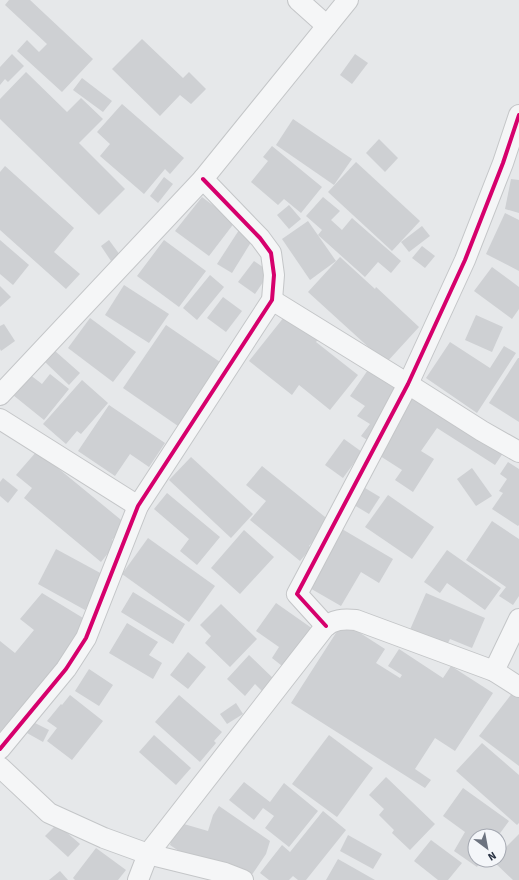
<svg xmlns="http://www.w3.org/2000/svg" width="519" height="880" viewBox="0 0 519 880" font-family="'Source Sans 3',sans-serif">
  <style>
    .building { fill: #ced0d3 }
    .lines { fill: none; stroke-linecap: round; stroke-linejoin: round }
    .street-casing { stroke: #c4c6c8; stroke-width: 22 }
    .street { stroke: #f5f6f7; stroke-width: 20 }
    .cycleway-casing { stroke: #f4f6f9; stroke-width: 6 }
    .cycleway { stroke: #d6006c; stroke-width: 4 }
  </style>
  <rect width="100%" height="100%" fill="#e6e8ea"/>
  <g class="building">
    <polygon points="9,0 30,0 93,59 62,92 17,51 27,40 39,52 47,44 5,5"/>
    <polygon points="142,39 183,78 189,72 206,89 191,104 180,95 160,116 112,69"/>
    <polygon points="12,54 24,66 8,82 5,79 0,85 0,67"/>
    <polygon points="355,54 368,63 352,84 340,75"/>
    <polygon points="26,72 67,112 81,98 103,119 79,143 125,189 99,215 0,119 0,99"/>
    <polygon points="82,78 112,101 103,112 73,90"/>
    <polygon points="122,104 184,158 170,174 165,169 144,194 100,156 110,144 97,132"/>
    <polygon points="293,119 352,159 334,185 276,145"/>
    <polygon points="379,139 398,158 385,172 366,153"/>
    <polygon points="272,146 322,187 301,213 284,199 278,205 251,182 268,161 263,157"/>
    <polygon points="356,162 420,221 392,251 328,192"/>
    <polygon points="5,166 74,228 54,252 80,274 66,289 0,230 0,172"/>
    <polygon points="164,177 173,184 158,203 150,196"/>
    <polygon points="511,179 519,180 519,213 505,209"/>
    <polygon points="202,197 235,222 209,256 175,231"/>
    <polygon points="323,197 340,211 331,220 342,230 352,218 401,261 391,273 378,262 365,277 318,235 322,230 306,216"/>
    <polygon points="289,205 301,219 289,229 277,215"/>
    <polygon points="505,213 519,220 519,271 486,254"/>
    <polygon points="308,221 336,261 310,280 282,239"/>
    <polygon points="422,226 430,236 409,252 401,242"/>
    <polygon points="239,230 253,239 232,273 217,264"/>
    <polygon points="0,240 29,265 13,285 0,274"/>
    <polygon points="109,240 120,255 111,261 101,246"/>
    <polygon points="164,240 206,271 179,307 137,276"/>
    <polygon points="422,246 435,256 425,268 412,258"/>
    <polygon points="340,257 375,289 376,287 419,327 386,363 308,292"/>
    <polygon points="254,261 270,272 255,294 238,282"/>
    <polygon points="492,267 519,287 519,309 512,319 474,291"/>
    <polygon points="210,275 224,287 197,320 183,308"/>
    <polygon points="124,285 169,314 149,343 105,315"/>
    <polygon points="0,286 11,297 0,307"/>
    <polygon points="223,297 242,311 226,332 207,318"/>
    <polygon points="288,312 320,337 316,342 358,375 330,410 299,385 292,395 249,361"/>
    <polygon points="476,315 503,327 492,352 465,340"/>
    <polygon points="90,318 136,352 113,382 68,348"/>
    <polygon points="4,324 15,341 1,351 0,349 0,326"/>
    <polygon points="166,325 220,362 178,426 123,388"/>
    <polygon points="450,342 490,368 504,346 516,353 477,413 426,378"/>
    <polygon points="55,351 80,373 69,385 45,362"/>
    <polygon points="518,358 519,358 519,422 489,403"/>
    <polygon points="370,367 503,453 495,465 437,428 421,451 434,459 413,492 395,480 402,470 377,454 381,449 361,436 370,424 357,416 365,406 350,396"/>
    <polygon points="29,374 42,384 50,374 69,389 44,420 13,395"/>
    <polygon points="82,380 108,403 81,434 77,431 66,444 43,424"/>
    <polygon points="109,405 165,443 149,467 130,454 115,476 78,451"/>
    <polygon points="344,439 362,452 343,478 325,465"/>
    <polygon points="37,451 126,524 112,540 116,543 101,562 24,498 32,488 16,475"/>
    <polygon points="191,457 253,514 231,538 169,480"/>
    <polygon points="508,462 519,469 519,525 518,526 492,509 503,493 499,491 507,479 500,474"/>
    <polygon points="262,466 330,521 309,546 311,548 300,561 250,520 266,501 246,485"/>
    <polygon points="472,468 492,496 476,506 457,479"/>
    <polygon points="3,478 18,490 8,503 0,496 0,482"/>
    <polygon points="365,488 380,497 369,514 354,505"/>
    <polygon points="167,493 220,537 197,565 180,551 189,539 154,509"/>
    <polygon points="388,495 434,527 412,559 365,527"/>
    <polygon points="492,521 519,539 519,596 513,605 499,596 506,587 466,560"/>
    <polygon points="342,529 393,559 379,583 361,572 341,606 308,587"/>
    <polygon points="244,530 274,557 240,594 211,568"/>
    <polygon points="148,538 215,586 189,622 122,574"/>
    <polygon points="56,549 104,575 85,610 38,584"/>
    <polygon points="447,550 501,588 485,610 447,583 440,593 424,582"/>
    <polygon points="133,592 185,624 173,644 121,612"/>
    <polygon points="42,593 88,621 55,670 45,679 0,732 0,641 15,653 34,630 20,619"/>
    <polygon points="426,593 485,618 472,648 450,639 446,647 409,632"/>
    <polygon points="276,603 313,629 286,669 272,658 279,647 256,631"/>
    <polygon points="221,604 257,639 230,667 205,643 211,636 200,625"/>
    <polygon points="343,622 385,649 376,663 400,678 402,675 388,666 399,649 443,678 451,666 493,693 455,751 435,738 415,769 431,780 425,788 291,703"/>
    <polygon points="127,623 158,642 149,655 162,663 153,679 109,653"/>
    <polygon points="188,652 206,667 188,689 170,675"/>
    <polygon points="249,655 276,681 264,693 255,684 245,696 227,679"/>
    <polygon points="89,669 113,685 99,706 75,691"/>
    <polygon points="517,687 519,689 519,766 479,736"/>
    <polygon points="70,695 103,721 72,760 47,741 57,728 47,721 61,704 62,705"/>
    <polygon points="179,695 222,732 214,741 216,743 200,762 155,722"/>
    <polygon points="236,703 243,714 227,724 220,714"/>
    <polygon points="33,722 49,730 43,742 27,733"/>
    <polygon points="154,735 191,768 176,785 139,752"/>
    <polygon points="329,735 373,768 337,817 292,784"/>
    <polygon points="482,743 519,775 519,823 517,825 456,771"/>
    <polygon points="386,777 435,824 410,850 392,833 394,830 379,815 384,809 369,795"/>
    <polygon points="244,782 270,802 284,783 318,811 289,847 265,828 274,816 263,808 254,820 229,800"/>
    <polygon points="463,788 509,821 498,836 475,836 475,860 481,860 477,867 454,851 465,832 443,816"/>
    <polygon points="219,806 270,841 266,854 249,879 198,857 179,851 170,845 177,822 208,831 213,815"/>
    <polygon points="323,811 346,830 306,880 298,880 293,876 289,880 269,880 260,873 282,845 290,852"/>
    <polygon points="57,824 80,844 68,857 45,836"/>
    <polygon points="519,834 519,880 513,880 492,860 499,860 499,854"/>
    <polygon points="348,835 382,854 373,869 340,851"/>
    <polygon points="431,840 462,863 448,880 438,880 414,861"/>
    <polygon points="96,848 126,870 118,880 75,880 73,878"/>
    <polygon points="338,859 375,880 326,880"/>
    <polygon points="60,871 68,880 49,880"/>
  </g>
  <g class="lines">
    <defs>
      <g id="street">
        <polyline points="298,0 327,26"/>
        <polyline points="272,300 408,384 482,431 519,452"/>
        <polyline points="0,395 203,179 348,0"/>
        <polyline points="0,419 138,506"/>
        <polyline points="326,626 297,594 408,384 465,260 503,163 519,115"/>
        <polyline points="494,671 519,619"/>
        <polyline points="0,749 66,669 86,638 138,506 272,300 274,275 271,253 260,238 203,179"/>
        <polyline points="0,767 49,813 104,838 148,854 225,873 243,880"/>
        <path d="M138 880 148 854 324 628C333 619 343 619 356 620L494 671 519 687"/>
      </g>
    </defs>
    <use href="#street" class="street-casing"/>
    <use href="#street" class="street"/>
    <defs>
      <g id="cycleway">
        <polyline points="326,626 297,594 408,384 465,260 503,163 519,115"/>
        <polyline points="0,749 66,669 86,638 138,506 272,300 274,275 271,253 260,238 203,179"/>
      </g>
    </defs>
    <use href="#cycleway" class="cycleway-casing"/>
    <use href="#cycleway" class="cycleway"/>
  </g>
  <g transform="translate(487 848) rotate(148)"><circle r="19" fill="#f4f6f9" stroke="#a4a8b1"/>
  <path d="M0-3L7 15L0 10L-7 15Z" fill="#6c737f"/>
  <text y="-6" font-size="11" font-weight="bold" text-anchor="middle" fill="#2b3445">N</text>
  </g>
</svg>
